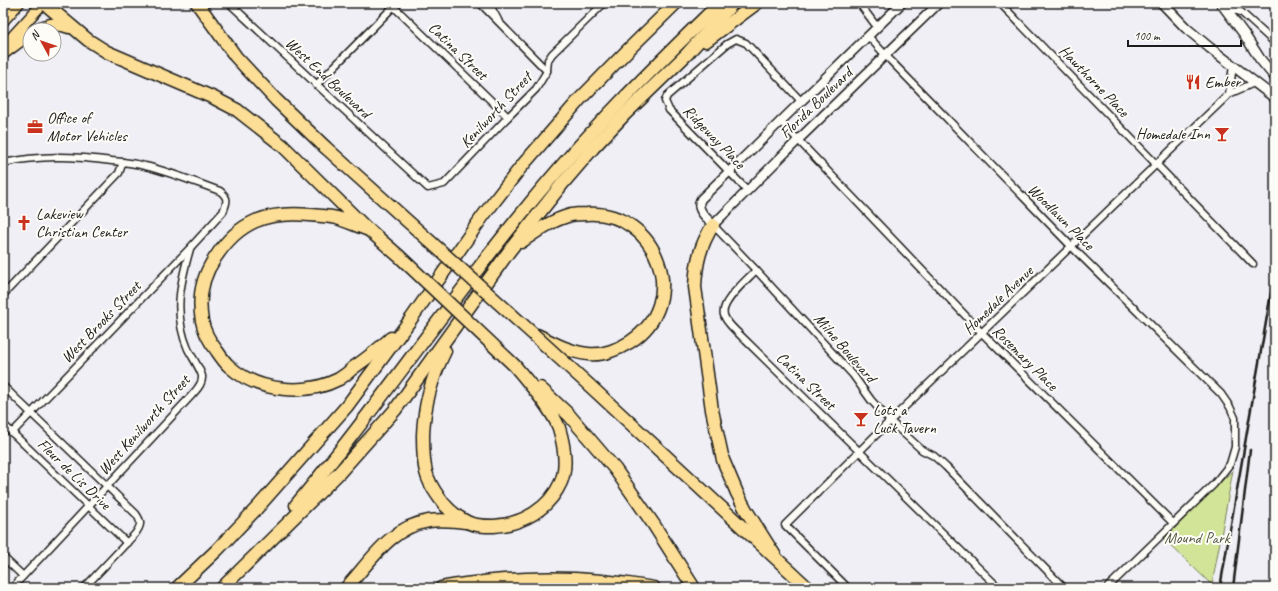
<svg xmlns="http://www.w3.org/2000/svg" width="1278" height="591" viewBox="0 0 1278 591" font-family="Caveat,sans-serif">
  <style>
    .green { fill: #d2e498; stroke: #77805a }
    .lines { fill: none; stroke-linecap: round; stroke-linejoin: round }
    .minor-casing { stroke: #1c1c1c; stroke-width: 9 }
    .tertiary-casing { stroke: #1c1c1c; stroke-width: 11 }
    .secondary-casing { stroke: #1c1c1c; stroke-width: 12 }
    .primary-casing { stroke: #1c1c1c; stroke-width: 13 }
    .motorway-casing { stroke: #1c1c1c; stroke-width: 15 }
    .minor { stroke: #fdfcf7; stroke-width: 6 }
    .tertiary { stroke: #fdfcf7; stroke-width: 8 }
    .secondary { stroke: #fdfcf7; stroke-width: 9 }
    .primary { stroke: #fcde96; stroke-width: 10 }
    .motorway { stroke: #fcde96; stroke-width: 12 }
    .rail { stroke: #1c1c1c; stroke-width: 2.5 }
    .motorway-bridge-casing { stroke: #1c1c1c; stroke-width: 15; stroke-linecap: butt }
    .motorway-bridge { stroke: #fcde96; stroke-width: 12 }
    .labels { text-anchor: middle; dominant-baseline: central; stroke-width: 4; stroke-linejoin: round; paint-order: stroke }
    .street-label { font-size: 16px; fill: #1c1c1c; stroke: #fdfcf7 }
    .poi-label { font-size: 16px; fill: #1c1c1c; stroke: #fdfcf7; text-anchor: start }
    .park-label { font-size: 16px; fill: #535841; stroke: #fdfcf7 }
  </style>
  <rect width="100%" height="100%" fill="#efeff5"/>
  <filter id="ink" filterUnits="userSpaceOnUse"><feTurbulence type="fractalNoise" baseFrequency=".025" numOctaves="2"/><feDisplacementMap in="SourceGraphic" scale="8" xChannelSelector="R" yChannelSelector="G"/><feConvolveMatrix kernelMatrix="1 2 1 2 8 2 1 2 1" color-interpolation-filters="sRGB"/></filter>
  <g filter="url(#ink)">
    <polygon class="green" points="1233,470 1212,585 1164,539"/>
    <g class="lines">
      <defs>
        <g id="minor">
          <polyline points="229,3 428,188 444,184 508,117 536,89 547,71 548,60 552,54 604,3"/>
          <polyline points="390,3 508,117"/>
          <polyline points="480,3 547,71"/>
          <polyline points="489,3 498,20"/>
          <polyline points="859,3 877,27"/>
          <polyline points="1000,3 1253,264"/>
          <polyline points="1226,8 1241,12 1275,43"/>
          <polyline points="868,36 891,61 1072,247 1221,394 1230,407 1235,418 1235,447 1230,464 1214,484 1107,588"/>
          <polyline points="316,85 397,3"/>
          <polyline points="1229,94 1233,66"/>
          <polyline points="780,121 982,333 1173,523"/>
          <path d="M3 163C41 155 73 156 112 161 123 162 134 163 145 166 170 172 195 182 220 191 229 198 227 202 223 212L190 248 12 433"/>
          <polyline points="747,190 669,110 665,101 667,96 727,44 736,39 746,43 801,101"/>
          <polyline points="713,225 756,270 853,375 871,400 890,421 922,450 934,456 946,467 1064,588"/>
          <path d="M756 270C748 279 720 302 724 315 725 320 731 326 735 330L999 588"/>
          <polyline points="3,295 119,173 123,162"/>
          <path d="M3 386 136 514C142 522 141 526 135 534L84 588"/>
          <polyline points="3,424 127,543"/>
          <polyline points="3,557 23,576"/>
          <path d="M12 588 192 395C196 390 203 384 202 376 200 368 192 357 188 349 173 314 180 284 190 249"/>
          <polyline points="848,588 785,525 890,421 1226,97 1229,94 1254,83"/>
        </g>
        <path id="tertiary" d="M902 3 701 199C695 209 706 217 713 225L798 140 939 3"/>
        <g id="secondary">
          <polyline points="1162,3 1186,28 1210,48 1275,98"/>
          <polyline points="1221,3 1244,34 1260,59 1275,77"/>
        </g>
        <g id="primary">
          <polyline points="3,21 19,3"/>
          <polyline points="3,47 43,3"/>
        </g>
        <g id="motorway">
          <polyline points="44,3 88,40 107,52 214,98 237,110 283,146 365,227"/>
          <polyline points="197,3 236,57 276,100 325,147"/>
          <path d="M36 30C48 25 57 22 69 27"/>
          <polyline points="706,41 757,3"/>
          <polyline points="3,53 30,33"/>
          <path d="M713 225C700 246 696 263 695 287L712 410 723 460 737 493 746 510 775 556"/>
          <path d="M369 230C358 226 348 222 337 218 329 216 319 216 310 215 267 211 239 221 215 258 202 277 198 299 202 321 204 332 210 342 217 351 221 357 225 363 230 367 258 392 306 396 339 379 344 376 349 372 353 368 366 359 379 349 391 338"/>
          <path d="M521 242C537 231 552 220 571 215 576 214 582 214 587 214 657 210 692 302 630 342 619 349 602 356 588 354 569 352 553 343 537 335"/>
          <path d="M445 351C432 377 424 406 423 435 423 447 423 460 426 472 428 480 433 489 438 496 445 507 455 516 467 522 475 526 485 526 494 526 523 524 549 509 561 482 568 465 564 445 559 428 552 409 528 382 515 366"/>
          <polyline points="589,385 808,588"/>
          <polyline points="540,388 569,415 615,469 654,525 694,588"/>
          <path d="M296 505C377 409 447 304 527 207 586 134 653 68 720 3"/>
          <polyline points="177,588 217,550 257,508 347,406 411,319 483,216 521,167 580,99 627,51 676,3"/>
          <polyline points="222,588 339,473 395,410 510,250 563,183 593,148 625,114 687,54 733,3"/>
          <path d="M346 588C371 561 390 527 429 521 441 519 454 521 466 522"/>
          <path d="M441 588C458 584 476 583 493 581 547 576 600 578 654 588"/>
        </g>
      </defs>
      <use href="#minor" class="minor-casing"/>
      <use href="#tertiary" class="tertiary-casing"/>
      <use href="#secondary" class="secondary-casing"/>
      <use href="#primary" class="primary-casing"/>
      <use href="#motorway" class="motorway-casing"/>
      <use href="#minor" class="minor"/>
      <use href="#tertiary" class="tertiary"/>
      <use href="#secondary" class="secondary"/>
      <use href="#primary" class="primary"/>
      <use href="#motorway" class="motorway"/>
      <g class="rail">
        <polyline points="1220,588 1275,270"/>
        <polyline points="1233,588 1250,450"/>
      </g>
      <defs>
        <g id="motorway-bridge">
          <polyline points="325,147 532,333 589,385"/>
          <polyline points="369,230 400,257 515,366"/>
        </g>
      </defs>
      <use href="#motorway-bridge" class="motorway-bridge-casing"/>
      <use href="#motorway-bridge" class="motorway-bridge"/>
    </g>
  </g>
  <defs>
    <symbol id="restaurant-bare" viewBox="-9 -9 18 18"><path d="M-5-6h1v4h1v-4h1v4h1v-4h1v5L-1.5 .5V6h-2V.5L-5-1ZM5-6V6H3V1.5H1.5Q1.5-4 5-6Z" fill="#c8321e" stroke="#fdfcf7" stroke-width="2.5" paint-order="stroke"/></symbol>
    <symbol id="office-bare" viewBox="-9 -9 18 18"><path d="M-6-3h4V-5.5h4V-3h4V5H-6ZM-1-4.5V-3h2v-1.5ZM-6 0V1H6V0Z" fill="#c8321e" stroke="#fdfcf7" stroke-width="2.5" paint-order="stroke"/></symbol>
    <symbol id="bar-bare" viewBox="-9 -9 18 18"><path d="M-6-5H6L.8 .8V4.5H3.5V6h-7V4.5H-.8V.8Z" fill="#c8321e" stroke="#fdfcf7" stroke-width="2.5" paint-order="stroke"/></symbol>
    <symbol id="church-bare" viewBox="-9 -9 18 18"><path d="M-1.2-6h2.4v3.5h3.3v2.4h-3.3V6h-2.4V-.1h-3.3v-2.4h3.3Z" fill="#c8321e" stroke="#fdfcf7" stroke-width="2.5" paint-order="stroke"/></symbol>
  </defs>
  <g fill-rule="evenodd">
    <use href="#restaurant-bare" x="1182" y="71" width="22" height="22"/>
    <use href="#office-bare" x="24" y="116" width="22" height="22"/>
    <use href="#bar-bare" x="1211" y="123" width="22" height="22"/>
    <use href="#church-bare" x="13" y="212" width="22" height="22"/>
    <use href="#bar-bare" x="850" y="408" width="22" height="22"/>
  </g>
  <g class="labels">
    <g class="street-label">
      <text transform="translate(458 51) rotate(44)">Catina Street</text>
      <text transform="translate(328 78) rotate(43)">West End Boulevard</text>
      <text transform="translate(1094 81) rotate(46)">Hawthorne Place</text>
      <text transform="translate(816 103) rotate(-44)">Florida Boulevard</text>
      <text transform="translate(496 110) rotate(-47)">Kenilworth Street</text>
      <text transform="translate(714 137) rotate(46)">Ridgeway Place</text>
      <text transform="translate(1061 217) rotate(45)">Woodlawn Place</text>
      <text transform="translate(998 300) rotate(-44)">Homedale Avenue</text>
      <text transform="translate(101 322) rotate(-46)">West Brooks Street</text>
      <text transform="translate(845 348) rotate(49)">Milne Boulevard</text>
      <text transform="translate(1025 358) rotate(45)">Rosemary Place</text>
      <text transform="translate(806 381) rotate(44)">Catina Street</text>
      <text transform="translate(144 425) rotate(-48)">West Kenilworth Street</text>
      <text transform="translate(74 474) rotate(44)">Fleur de Lis Drive</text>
    </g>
    <g class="poi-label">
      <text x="1205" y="82">Ember</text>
      <text x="47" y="118">Office of<tspan x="47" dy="18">Motor Vehicles</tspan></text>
      <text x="1210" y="134" text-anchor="end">Homedale Inn</text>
      <text x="36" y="214">Lakeview<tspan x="36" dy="18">Christian Center</tspan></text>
      <text x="873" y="410">Lots a<tspan x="873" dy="18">Luck Tavern</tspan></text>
    </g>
    <g class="park-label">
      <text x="1197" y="538">Mound Park</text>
    </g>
  </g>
  <rect width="1278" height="591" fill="none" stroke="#fdfcf7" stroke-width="16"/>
  <rect x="8" y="8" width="1262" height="575" fill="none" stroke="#1c1c1c" stroke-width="1.5" filter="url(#ink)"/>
  <g transform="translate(42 42) rotate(310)"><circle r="19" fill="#fdfcf7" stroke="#a3a29f"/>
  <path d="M0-3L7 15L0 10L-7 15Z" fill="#c8321e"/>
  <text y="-6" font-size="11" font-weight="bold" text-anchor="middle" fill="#1c1c1c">N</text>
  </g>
  <path d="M1128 40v6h113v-6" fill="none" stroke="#1c1c1c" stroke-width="2"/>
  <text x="1134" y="40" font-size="12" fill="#1c1c1c" stroke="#fdfcf7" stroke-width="3" paint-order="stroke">100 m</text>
</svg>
